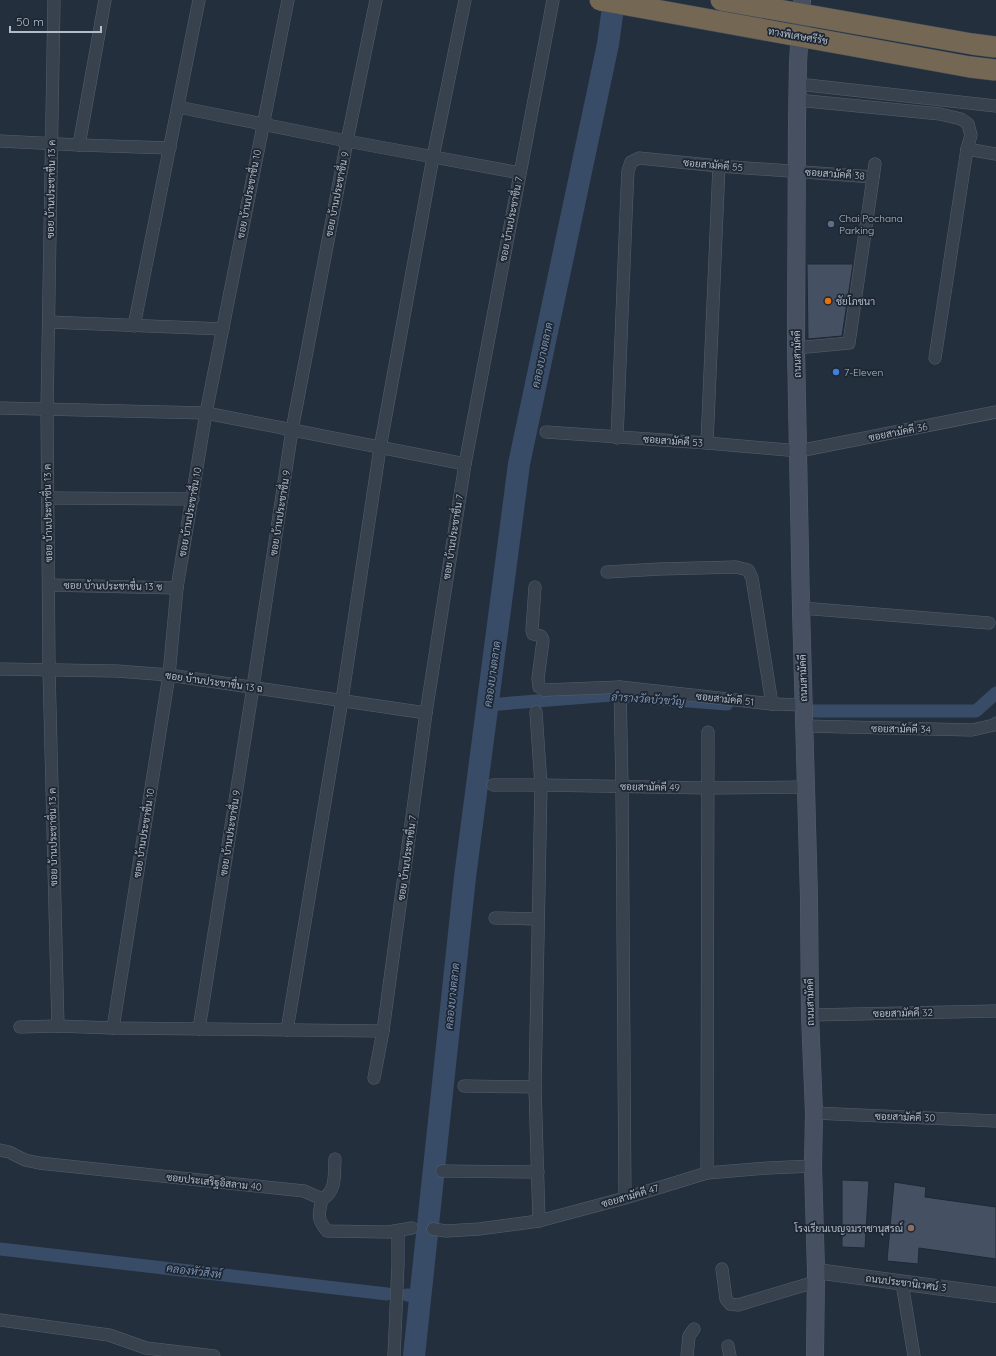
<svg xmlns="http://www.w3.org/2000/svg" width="996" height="1356" viewBox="0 0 996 1356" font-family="Quicksand,Sarabun,sans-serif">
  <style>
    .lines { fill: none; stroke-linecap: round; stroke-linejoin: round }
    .canal { stroke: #394c67; stroke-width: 13 }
    .river { stroke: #394c67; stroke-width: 22 }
    .building { fill: #455162; stroke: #1f2835 }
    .minor-casing { stroke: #565f6c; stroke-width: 13 }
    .tertiary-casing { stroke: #565f6c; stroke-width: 16 }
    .secondary-casing { stroke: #565f6c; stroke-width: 18 }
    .minor { stroke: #38414e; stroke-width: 12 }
    .tertiary { stroke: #38414e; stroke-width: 15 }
    .secondary { stroke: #465061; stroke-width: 17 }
    .motorway-bridge-casing { stroke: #434c59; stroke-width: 22; stroke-linecap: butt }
    .motorway-bridge { stroke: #746855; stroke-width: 21 }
    .service-dot { fill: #5c6f8a; stroke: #1d2633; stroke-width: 1.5 }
    .food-dot { fill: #e8710a; stroke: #1d2633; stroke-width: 1.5 }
    .shop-dot { fill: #3f7fe0; stroke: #1d2633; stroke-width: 1.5 }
    .education-dot { fill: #8d6e63; stroke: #1d2633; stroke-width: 1.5 }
    .labels { text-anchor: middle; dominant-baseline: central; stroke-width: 3.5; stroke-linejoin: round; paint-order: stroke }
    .street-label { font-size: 10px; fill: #b4bcc9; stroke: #1d2633 }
    .poi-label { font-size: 10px; fill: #b4bcc9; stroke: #1d2633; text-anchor: start }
    .water-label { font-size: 11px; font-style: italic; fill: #7c92b1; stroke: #1d2633 }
  </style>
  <rect width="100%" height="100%" fill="#242f3e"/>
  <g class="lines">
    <g class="canal">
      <polyline points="487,705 612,695 727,704"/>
      <polyline points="813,711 976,711 996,693"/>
      <polyline points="0,1249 387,1294"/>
      <polyline points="407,1295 420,1297"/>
    </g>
    <polyline class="river" points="414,1356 465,877 519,464 608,44 614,0"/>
  </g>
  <g class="building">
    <polygon points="807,264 853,264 842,336 808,339"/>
    <polygon points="842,1180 869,1181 865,1248 842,1247"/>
    <polygon points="894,1182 926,1187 925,1197 996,1207 996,1259 919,1248 918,1264 887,1261"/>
  </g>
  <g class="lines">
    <defs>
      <g id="minor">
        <polyline points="54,0 47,409 49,669 58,1026"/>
        <polyline points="798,84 996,106"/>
        <polyline points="797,100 940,114 961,119 968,124 971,135 967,149 935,358"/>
        <polyline points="178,107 347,141 520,173"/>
        <polyline points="0,141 79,145 170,148"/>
        <polyline points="79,145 105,0"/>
        <polyline points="967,149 996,154"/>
        <polyline points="49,322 223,329"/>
        <polyline points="134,326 199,0"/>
        <polyline points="796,348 849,343 875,164"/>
        <polyline points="0,408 206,413 465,464"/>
        <polyline points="546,432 707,443 799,451 996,412"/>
        <polyline points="617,438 627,191 628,171 631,162 639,158 719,166 873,177"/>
        <polyline points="707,443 719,166"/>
        <polyline points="48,498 193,499"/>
        <polyline points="607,572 660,569 736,567 748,570 752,578 772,704"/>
        <polyline points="49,585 177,588"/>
        <polyline points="535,587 532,630 533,634 541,636 543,640 538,679 539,687 544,690 620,687 772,704 804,705"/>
        <polyline points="801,608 989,623"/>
        <polyline points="0,669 117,671 169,675 426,713"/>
        <polyline points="620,687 622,786 625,1198"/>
        <polyline points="536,712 541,785 535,1087 539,1221"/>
        <polyline points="805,726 972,730 994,725 996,723"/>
        <polyline points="493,785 541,785 708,788 806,787"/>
        <polyline points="495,918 538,919"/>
        <polyline points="810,1015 996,1011"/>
        <polyline points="20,1027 58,1026 113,1028 383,1031"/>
        <polyline points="113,1028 169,675 177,588 206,413 288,0"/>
        <polyline points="199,1029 253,687 292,430 347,141 376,0"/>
        <polyline points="287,1030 342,700 380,448 433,157 465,0"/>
        <polyline points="374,1078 383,1031 426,713 465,464 553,0"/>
        <polyline points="464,1086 535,1087"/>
        <polyline points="814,1113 996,1121"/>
        <path d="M0 1150 9 1152 25 1160 39 1163 304 1191 322 1199C319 1214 316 1218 327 1231L388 1232 412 1228"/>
        <polyline points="442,1171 538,1172"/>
        <polyline points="707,1173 708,732"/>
        <path d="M322 1199C337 1192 334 1173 335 1159"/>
        <polyline points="433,1229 446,1231 479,1229 539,1221 625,1198 707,1173 768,1168 813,1166"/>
        <polyline points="722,1269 726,1299 730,1304 738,1305 815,1282"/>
        <polyline points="902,1283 914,1356"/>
        <polyline points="0,1320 109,1335 146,1348 214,1356"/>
        <polyline points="728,1346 730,1356"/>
        <polyline points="394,1356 398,1264 398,1231"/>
        <polyline points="687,1356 689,1336 694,1329"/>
      </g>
      <polyline id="tertiary" points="816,1271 996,1295"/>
      <polyline id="secondary" points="802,0 798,62 797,122 796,348 801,608 809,897 810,1015 814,1113 813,1166 816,1271 815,1356"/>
    </defs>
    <use href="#minor" class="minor-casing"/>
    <use href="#tertiary" class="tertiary-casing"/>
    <use href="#secondary" class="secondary-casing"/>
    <use href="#minor" class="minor"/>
    <use href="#tertiary" class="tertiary"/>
    <use href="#secondary" class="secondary"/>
    <defs>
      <g id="motorway-bridge">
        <polyline points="600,0 970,67 996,70"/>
        <polyline points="721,0 972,44 996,47"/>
      </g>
    </defs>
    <use href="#motorway-bridge" class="motorway-bridge-casing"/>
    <use href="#motorway-bridge" class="motorway-bridge"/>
  </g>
  <circle class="service-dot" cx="831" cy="224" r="4"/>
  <circle class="food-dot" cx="828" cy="301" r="4"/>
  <circle class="shop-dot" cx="836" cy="372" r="4"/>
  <circle class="education-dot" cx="911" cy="1228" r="4"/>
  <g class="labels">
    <g class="street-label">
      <text transform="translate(798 36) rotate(10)">ทางพิเศษศรีรัช</text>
      <text transform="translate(713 165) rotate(5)">ซอยสามัคคี 55</text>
      <text transform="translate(835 174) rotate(4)">ซอยสามัคคี 38</text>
      <text transform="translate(51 189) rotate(-89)">ซอย บ้านประชาชื่น 13 ค</text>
      <text transform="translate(249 194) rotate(-79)">ซอย บ้านประชาชื่น 10</text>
      <text transform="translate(337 194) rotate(-79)">ซอย บ้านประชาชื่น 9</text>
      <text transform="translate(511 219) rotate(-79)">ซอย บ้านประชาชื่น 7</text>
      <text transform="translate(797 354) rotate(-91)">ถนนสามัคคี</text>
      <text transform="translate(898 432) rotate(-11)">ซอยสามัคคี 36</text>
      <text transform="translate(673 441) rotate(4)">ซอยสามัคคี 53</text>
      <text transform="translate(190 512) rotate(-80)">ซอย บ้านประชาชื่น 10</text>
      <text transform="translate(48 513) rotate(-91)">ซอย บ้านประชาชื่น 13 ค</text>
      <text transform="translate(280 513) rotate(-81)">ซอย บ้านประชาชื่น 9</text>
      <text transform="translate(453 537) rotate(-81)">ซอย บ้านประชาชื่น 7</text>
      <text transform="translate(113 586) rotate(1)">ซอย บ้านประชาชื่น 13 ช</text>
      <text transform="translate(803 678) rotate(-92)">ถนนสามัคคี</text>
      <text transform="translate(214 682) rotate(8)">ซอย บ้านประชาชื่น 13 ฉ</text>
      <text transform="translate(725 699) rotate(6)">ซอยสามัคคี 51</text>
      <text transform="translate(901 729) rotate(1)">ซอยสามัคคี 34</text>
      <text transform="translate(650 787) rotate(1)">ซอยสามัคคี 49</text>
      <text transform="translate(144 833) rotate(-81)">ซอย บ้านประชาชื่น 10</text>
      <text transform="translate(230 833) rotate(-81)">ซอย บ้านประชาชื่น 9</text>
      <text transform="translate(53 837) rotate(-91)">ซอย บ้านประชาชื่น 13 ค</text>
      <text transform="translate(407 858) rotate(-82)">ซอย บ้านประชาชื่น 7</text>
      <text transform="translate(810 1002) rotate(-91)">ถนนสามัคคี</text>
      <text transform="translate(903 1013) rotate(-1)">ซอยสามัคคี 32</text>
      <text transform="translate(905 1117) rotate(2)">ซอยสามัคคี 30</text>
      <text transform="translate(214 1182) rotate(6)">ซอยประเสริฐอิสลาม 40</text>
      <text transform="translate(630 1196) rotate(-16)">ซอยสามัคคี 47</text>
      <text transform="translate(906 1283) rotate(7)">ถนนประชานิเวศน์ 3</text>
    </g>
    <g class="poi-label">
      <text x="839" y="218">Chai Pochana<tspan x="839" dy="12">Parking</tspan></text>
      <text x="836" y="301">ชัยโภชนา</text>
      <text x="844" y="372">7-Eleven</text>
      <text x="903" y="1228" text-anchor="end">โรงเรียนเบญจมราชานุสรณ์</text>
    </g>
    <g class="water-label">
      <text transform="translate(542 355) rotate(-78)">คลองบางตลาด</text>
      <text transform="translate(492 674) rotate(-82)">คลองบางตลาด</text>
      <text transform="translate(648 699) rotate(4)">ลำรางวัดบัวขวัญ</text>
      <text transform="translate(452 996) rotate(-84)">คลองบางตลาด</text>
      <text transform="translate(194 1271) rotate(7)">คลองหัวสิงห์</text>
    </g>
  </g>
  <path d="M10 26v6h91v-6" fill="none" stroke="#b4bcc9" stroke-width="2"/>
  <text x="16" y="26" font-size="12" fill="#b4bcc9" stroke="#1d2633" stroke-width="3" paint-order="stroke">50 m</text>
</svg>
